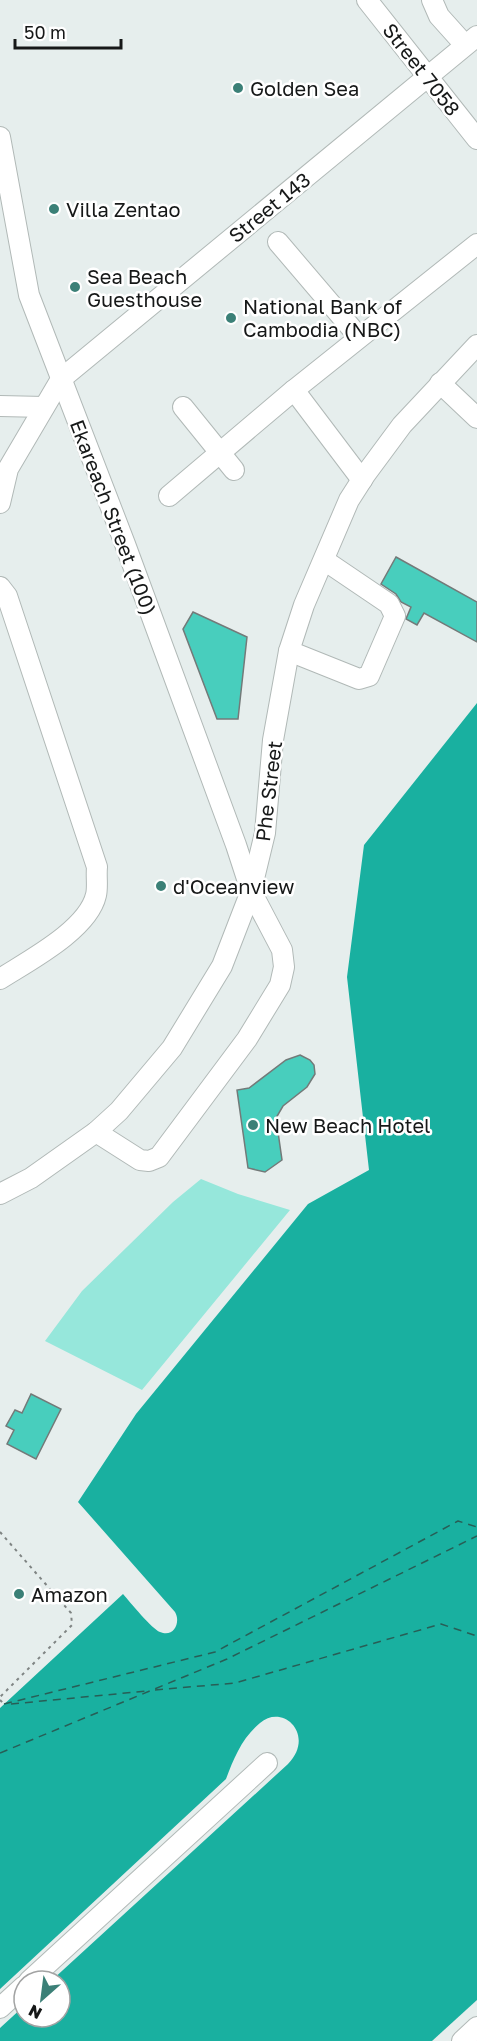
<svg xmlns="http://www.w3.org/2000/svg" width="477" height="2041" viewBox="0 0 477 2041" font-family="'Golos Text',sans-serif">
  <style>
    .green { fill: #96e7db }
    .water { fill: #19b0a0 }
    .pier { fill: #e6eeed }
    .lines { fill: none; stroke-linecap: round; stroke-linejoin: round }
    .ferry { stroke: #285e56; stroke-width: 1.5; stroke-dasharray: 8 6; stroke-linecap: butt }
    .building { fill: #48cebd; stroke: #737a79; stroke-width: 1.5 }
    .minor-casing { stroke: #b1b9b7; stroke-width: 22 }
    .path { stroke: #7f8483; stroke-width: 2; stroke-dasharray: 3 4.5; stroke-linecap: butt }
    .minor { stroke: #fff; stroke-width: 20 }
    .poi-dot { fill: #3b8077; stroke: #fff; stroke-width: 2 }
    .labels { text-anchor: middle; dominant-baseline: central; stroke-width: 5; stroke-linejoin: round; paint-order: stroke }
    .street-label { font-size: 20px; fill: #161818; stroke: #fff }
    .poi-label { font-size: 20px; fill: #161818; stroke: #fff; text-anchor: start }
  </style>
  <rect width="100%" height="100%" fill="#e6eeed"/>
  <polygon class="green" points="201,1179 238,1194 290,1210 142,1390 45,1341 82,1291 173,1202"/>
  <path class="water" d="M477 703V2041H0V2028L24 2006V2017H60V1981H51L288 1764C316 1735 283 1703 260 1723 242 1738 234 1758 226 1779L0 1989V1708L123 1594C130 1602 152 1629 160 1632 174 1638 181 1622 175 1612L78 1502 136 1414 308 1204 369 1170 347 977 364 845Z"/>
  <polygon class="pier" points="477,2000 477,2041 432,2041"/>
  <g class="lines">
    <g class="ferry">
      <polyline points="155,1690 235,1683 441,1624 477,1636"/>
      <polyline points="4,1704 215,1652 458,1521 477,1527"/>
      <polyline points="11,1704 147,1691"/>
      <polyline points="0,1753 227,1659 477,1536"/>
    </g>
  </g>
  <g class="building">
    <polygon points="396,557 477,602 477,642 424,613 417,625 406,619 411,607 401,602 396,594 381,584"/>
    <polygon points="193,612 247,637 238,719 217,719 183,629"/>
    <polygon points="300,1055 310,1060 314,1065 315,1074 307,1087 283,1106 276,1118 282,1160 265,1172 248,1168 237,1090 249,1088 286,1060"/>
    <polygon points="31,1394 61,1409 36,1459 7,1444 14,1430 6,1426 15,1410 22,1413"/>
  </g>
  <g class="lines">
    <defs>
      <g id="minor">
        <polyline points="367,0 477,139"/>
        <polyline points="432,0 439,16 465,45"/>
        <polyline points="0,137 29,295 125,544 236,845 251,891 282,950 284,967 280,985 247,1039 159,1157 149,1161 140,1160 96,1132"/>
        <polyline points="278,242 359,337"/>
        <polyline points="440,383 477,418"/>
        <polyline points="294,390 362,480"/>
        <polyline points="0,406 44,407"/>
        <polyline points="183,407 234,470"/>
        <polyline points="169,496 294,390 477,244"/>
        <polyline points="0,503 8,469 61,379 477,36"/>
        <path d="M0 587 7 596 97 867C96 876 98 887 96 895 88 930 28 961 0 979"/>
        <polyline points="289,651 359,679 369,676 395,616 389,604 324,560"/>
        <polyline points="0,1194 31,1178 96,1132 119,1111 172,1048 222,966 251,891 265,833 273,740 289,651 304,605 349,500 365,475 402,425 477,345"/>
        <polyline points="29,1981 267,1763"/>
        <polyline points="0,2008 24,1986"/>
        <polyline points="462,2041 477,2027"/>
      </g>
    </defs>
    <use href="#minor" class="minor-casing"/>
    <g class="path">
      <polyline points="0,1532 71,1613 72,1625 0,1697"/>
      <polyline points="0,1700 4,1704"/>
    </g>
    <use href="#minor" class="minor"/>
  </g>
  <g class="poi-dot">
    <circle cx="238" cy="88" r="6"/>
    <circle cx="54" cy="209" r="6"/>
    <circle cx="75" cy="287" r="6"/>
    <circle cx="231" cy="318" r="6"/>
    <circle cx="161" cy="886" r="6"/>
    <circle cx="253" cy="1125" r="6"/>
    <circle cx="19" cy="1594" r="6"/>
  </g>
  <g class="labels">
    <g class="street-label">
      <text transform="translate(422 69) rotate(52)">Street 7058</text>
      <text transform="translate(269 207) rotate(-39)">Street 143</text>
      <text transform="translate(114 517) rotate(69)">Ekareach Street (100)</text>
      <text transform="translate(268 791) rotate(-83)">Phe Street</text>
    </g>
    <g class="poi-label">
      <text x="250" y="88">Golden Sea</text>
      <text x="66" y="209">Villa Zentao</text>
      <text x="87" y="276">Sea Beach<tspan x="87" dy="23">Guesthouse</tspan></text>
      <text x="243" y="306">National Bank of<tspan x="243" dy="23">Cambodia (NBC)</tspan></text>
      <text x="173" y="886">d'Oceanview</text>
      <text x="265" y="1125">New Beach Hotel</text>
      <text x="31" y="1594">Amazon</text>
    </g>
  </g>
  <g transform="translate(42 1999) rotate(208)"><circle r="28" fill="#ffffff" stroke="#a2a3a3" stroke-width="1.5"/>
  <path d="M0-4.5L10 22L0 15L-10 22Z" fill="#3b8077"/>
  <text y="-9" font-size="16" font-weight="bold" text-anchor="middle" fill="#161818">N</text>
  </g>
  <path d="M15 39v9h106v-9" fill="none" stroke="#161818" stroke-width="3"/>
  <text x="24" y="39" font-size="18" fill="#161818" stroke="#ffffff" stroke-width="4.5" paint-order="stroke">50 m</text>
</svg>
